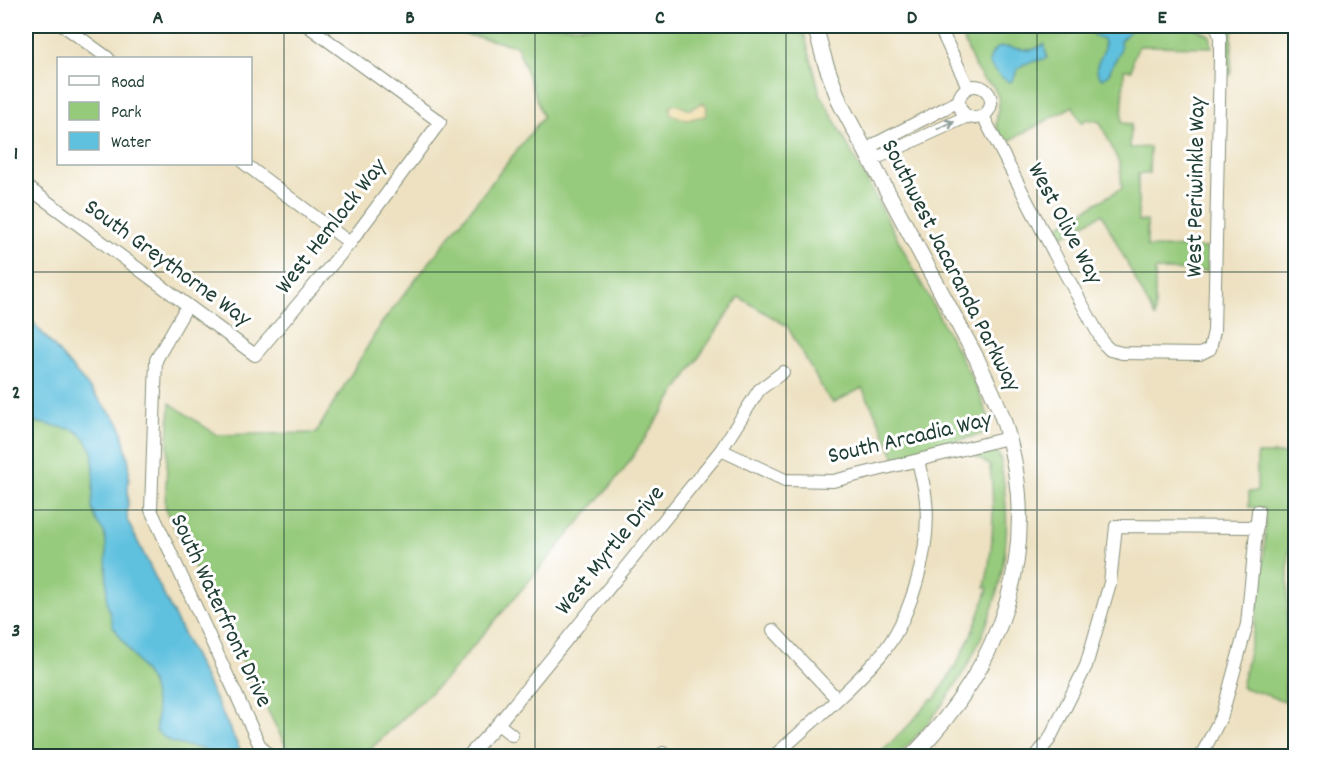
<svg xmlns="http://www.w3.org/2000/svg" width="1321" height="782" viewBox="0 0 1321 782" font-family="Dekko,sans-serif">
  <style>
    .green { fill: #96ca7b; stroke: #5a8458; stroke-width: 1.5 }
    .sand { fill: #eeda9e; stroke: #868c69; stroke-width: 1.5 }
    .water { fill: #60c1df; stroke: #407f8a; stroke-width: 1.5 }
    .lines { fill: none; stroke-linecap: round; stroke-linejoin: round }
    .minor-casing { stroke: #868f7a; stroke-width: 14 }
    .tertiary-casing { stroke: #868f7a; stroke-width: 17 }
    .minor { stroke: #fff; stroke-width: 12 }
    .tertiary { stroke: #fff; stroke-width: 15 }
    .oneway { stroke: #8f9e9a }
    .grid { fill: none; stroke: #1f3d34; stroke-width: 1.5; stroke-opacity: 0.55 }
    .labels { text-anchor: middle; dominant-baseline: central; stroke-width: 6; stroke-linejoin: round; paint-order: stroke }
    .street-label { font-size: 24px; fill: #1f3d34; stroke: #fff }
    .neatline { fill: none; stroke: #1f3d34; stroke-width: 2 }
    .grid-label { font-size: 20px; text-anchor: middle; font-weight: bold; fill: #1f3d34 }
  </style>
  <rect width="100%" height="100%" fill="#fff"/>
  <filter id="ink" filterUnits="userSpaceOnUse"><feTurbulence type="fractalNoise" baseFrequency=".0167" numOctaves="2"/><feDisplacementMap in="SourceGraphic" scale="12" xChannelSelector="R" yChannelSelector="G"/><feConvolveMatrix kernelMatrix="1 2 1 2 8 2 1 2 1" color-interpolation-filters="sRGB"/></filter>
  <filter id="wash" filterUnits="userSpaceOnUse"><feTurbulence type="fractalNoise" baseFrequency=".008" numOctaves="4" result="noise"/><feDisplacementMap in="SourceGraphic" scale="24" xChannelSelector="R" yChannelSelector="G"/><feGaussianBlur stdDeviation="1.35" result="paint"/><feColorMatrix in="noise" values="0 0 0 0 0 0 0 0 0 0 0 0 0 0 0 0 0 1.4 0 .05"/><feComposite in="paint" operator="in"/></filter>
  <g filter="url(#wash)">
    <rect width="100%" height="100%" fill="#ede1c1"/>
    <g class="green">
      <polygon points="428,26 802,26 820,93 975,384 991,423 985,433 895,458 877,417 862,388 833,403 825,393 787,326 739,297 623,471 446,678 363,756 291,756 171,521 165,506 170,403 217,435 316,433 381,324 543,117 517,46"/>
      <polygon points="1027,26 1191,26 1198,30 1210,35 1212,47 1139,46 1133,59 1132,70 1124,70 1122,123 1131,124 1130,148 1150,147 1149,174 1138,174 1138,221 1147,221 1147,247 1209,248 1208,271 1155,270 1155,318 1102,214 1057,239 1052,230 1122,188 1120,165 1100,122 1087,119 1081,123 1073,106 1005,143 996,125 999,99 993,86 983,79 976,69 963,39 1027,27"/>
      <polygon points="1226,26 1237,26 1232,33 1231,75 1227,75 1227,42 1224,27"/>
      <polygon points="26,314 120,424 129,463 127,520 243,756 26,756"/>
      <path d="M994 450 1000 456C1004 483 1008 511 1006 539 1000 622 957 699 897 756H877L911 723 931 699 934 700C960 661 974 634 988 588L985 587C994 546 995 507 990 466L974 455Z"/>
      <path d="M1257 454H1291L1285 701 1241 687C1255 628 1267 569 1265 508L1249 507V492L1257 491Z"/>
    </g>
    <path class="sand" d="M702 103 705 104 707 108 706 116C703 116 687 120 686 120 680 118 677 115 671 115L670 108 673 104C692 107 681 115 702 103Z"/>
    <g class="water">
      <path d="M1100 26H1164L1160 30 1135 26 1120 41C1122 52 1118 55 1113 64 1109 71 1111 75 1102 79 1087 63 1110 57 1103 39L1093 35 1092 29Z"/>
      <path d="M1044 44 1047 58 1024 64 1018 69 1011 82C1004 81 993 70 989 63 993 36 1014 51 1030 50 1035 50 1040 46 1044 44Z"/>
      <path d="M26 314 120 424 129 463 127 520 243 756H214C200 741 177 754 156 730L157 712 151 682 113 626 107 603 106 544 104 532 97 522 92 509 94 471 92 450 85 438 75 430 30 421 26 418Z"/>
    </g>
  </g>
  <g filter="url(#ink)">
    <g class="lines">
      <defs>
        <g id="minor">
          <polyline points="64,26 108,58"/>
          <polyline points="939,26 968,87"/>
          <circle cx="975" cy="102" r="16"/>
          <polyline points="983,116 1054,253 1104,344 1110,350 1122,353 1200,354 1210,349 1214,331 1220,57 1220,36 1216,26"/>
          <polyline points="866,154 881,156 968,116"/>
          <polyline points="866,154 875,144 959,101"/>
          <polyline points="245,164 350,243"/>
          <polyline points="26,186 255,355 350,243 440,122 308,26"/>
          <polyline points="187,306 156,360 151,510 259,744 269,756"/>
          <polyline points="721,450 785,480 833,481 1008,438"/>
          <polyline points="773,630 837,699"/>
          <polyline points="498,724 512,735"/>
          <polyline points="663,753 667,756"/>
          <polyline points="468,756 498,724 721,450 759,390 783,372"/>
          <path d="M774 756C810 724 848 692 880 656 911 619 931 549 926 501 925 488 921 474 918 461"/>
          <polyline points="1036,756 1049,740 1086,666 1110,583 1116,526 1257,527"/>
          <polyline points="1201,756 1222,715 1247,624 1258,511"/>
        </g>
        <path id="tertiary" d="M815 26 825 62 840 103 977 359C986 380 997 400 1004 422 1044 549 1003 665 912 756"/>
      </defs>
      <use href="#minor" class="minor-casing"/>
      <use href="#tertiary" class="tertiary-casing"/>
      <use href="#minor" class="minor"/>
      <use href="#tertiary" class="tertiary"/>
    </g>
    <defs><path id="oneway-shaft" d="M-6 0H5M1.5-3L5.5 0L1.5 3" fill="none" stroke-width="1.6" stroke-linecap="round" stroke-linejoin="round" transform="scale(1.5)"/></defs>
    <use class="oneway" href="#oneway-shaft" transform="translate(946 125) rotate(-24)"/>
  </g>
  <path class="grid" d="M284 26V756M535 26V756M786 26V756M1037 26V756M26 272H1296M26 510H1296"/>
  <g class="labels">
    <g class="street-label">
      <text transform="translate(1197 187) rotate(-89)">West Periwinkle Way</text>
      <text transform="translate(1064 224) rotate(62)">West Olive Way</text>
      <text transform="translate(332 227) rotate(-52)">West Hemlock Way</text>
      <text transform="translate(167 264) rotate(36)">South Greythorne Way</text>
      <text transform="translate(950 266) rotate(63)">Southwest Jacaranda Parkway</text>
      <text transform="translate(910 439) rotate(-13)">South Arcadia Way</text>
      <text transform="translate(611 551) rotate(-51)">West Myrtle Drive</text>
      <text transform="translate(220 611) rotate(65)">South Waterfront Drive</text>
    </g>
  </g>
  <rect width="1321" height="782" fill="none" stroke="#fff" stroke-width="66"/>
  <rect x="57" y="57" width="195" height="108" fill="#ffffff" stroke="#a5b1ae" stroke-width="1.5"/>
  <rect x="69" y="76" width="30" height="9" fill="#ffffff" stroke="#a5b1ae" stroke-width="1.5"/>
  <text x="111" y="87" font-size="18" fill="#1f3d34">Road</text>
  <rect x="69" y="102" width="30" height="18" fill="#96ca7b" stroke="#a5b1ae" stroke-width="1.5"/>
  <text x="111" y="117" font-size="18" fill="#1f3d34">Park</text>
  <rect x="69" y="132" width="30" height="18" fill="#60c1df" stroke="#a5b1ae" stroke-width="1.5"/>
  <text x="111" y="147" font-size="18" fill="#1f3d34">Water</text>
  <rect x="33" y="33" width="1255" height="716" class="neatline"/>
  <g class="grid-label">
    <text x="158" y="23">A</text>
    <text x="410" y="23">B</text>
    <text x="660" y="23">C</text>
    <text x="912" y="23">D</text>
    <text x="1162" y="23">E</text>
    <text x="16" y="159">1</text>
    <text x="16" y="398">2</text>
    <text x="16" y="636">3</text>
  </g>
</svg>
